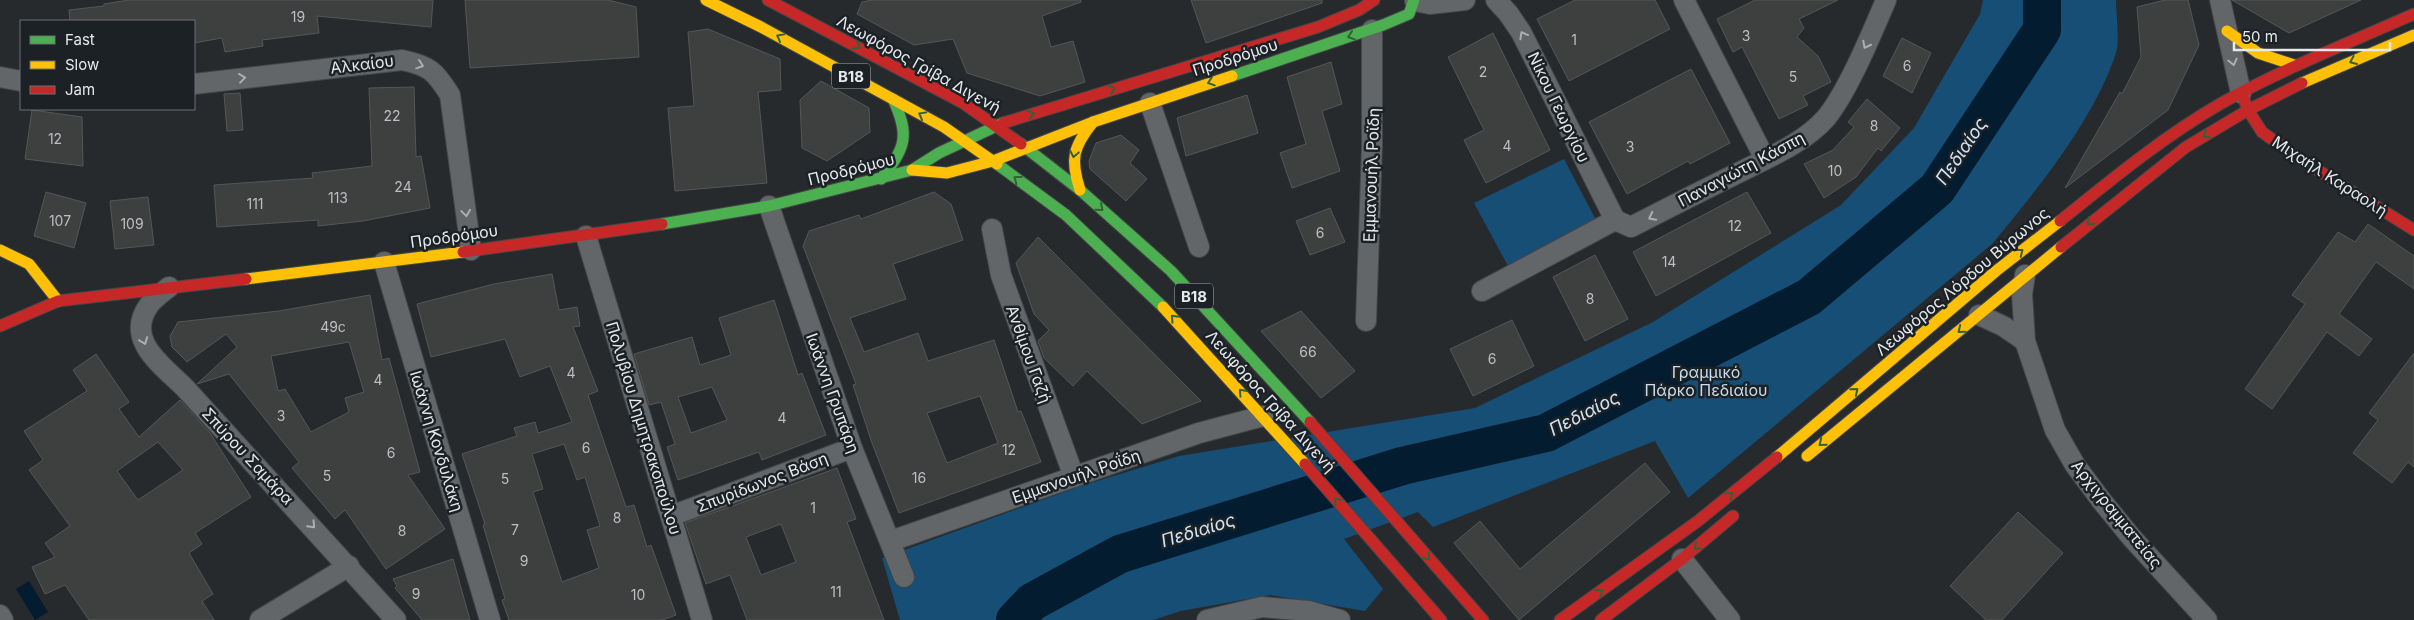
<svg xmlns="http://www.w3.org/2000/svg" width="2414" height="620" viewBox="0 0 2414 620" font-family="Inter,sans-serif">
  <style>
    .green { fill: #164e76 }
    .water { fill: #041c2f }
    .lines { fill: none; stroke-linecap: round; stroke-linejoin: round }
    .river { stroke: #041c2f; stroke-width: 38 }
    .building { fill: #3e3f3f; stroke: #555757; fill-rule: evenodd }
    .street-casing { stroke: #444648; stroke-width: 22 }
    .fast-casing { stroke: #444648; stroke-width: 13 }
    .slow-casing { stroke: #444648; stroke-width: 13 }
    .jam-casing { stroke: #444648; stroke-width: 13 }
    .street { stroke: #626668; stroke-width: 20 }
    .fast { stroke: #4caf50; stroke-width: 11 }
    .slow { stroke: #ffc107; stroke-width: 11 }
    .jam { stroke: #c62828; stroke-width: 11 }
    .oneway { stroke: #abafb1 }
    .oneway2 { stroke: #326139 }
    .labels { text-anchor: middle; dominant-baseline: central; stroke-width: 5; stroke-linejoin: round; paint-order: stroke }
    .number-label { font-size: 14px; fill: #bcbfc2 }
    .shield { fill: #1c2126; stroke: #a9aeb1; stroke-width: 1 }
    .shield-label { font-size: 15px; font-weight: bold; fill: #e6eaed }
    .street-label { font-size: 16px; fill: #e6eaed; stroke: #1c2126 }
    .park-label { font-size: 16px; fill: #c8dced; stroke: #1c2126 }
    .water-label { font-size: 18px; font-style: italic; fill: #d0e4f6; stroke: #1c2126 }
  </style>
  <rect width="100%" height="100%" fill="#272a2d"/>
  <g class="green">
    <path d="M1983 0H2116C2116 14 2120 41 2116 53 2094 120 2037 190 1992 244L1688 498 1655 441 1433 527 1418 512 1344 539 1383 589 1365 611 1270 595 1181 611 1153 620H900L882 558 1084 485 1179 456 1475 408 1653 322 1841 205 1914 128 1980 14Z"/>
    <polygon points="1564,159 1596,220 1508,266 1474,203"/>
  </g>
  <polygon class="water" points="29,581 48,612 35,620 16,589"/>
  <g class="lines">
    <polyline class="river" points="1015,620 1032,602 1120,554 1402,466 1546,433 1809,297 1937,189 2042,30 2042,0"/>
  </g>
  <g class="building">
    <polygon points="129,0 433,0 431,27 317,16 319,33 262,40 263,46 225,52 222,38 194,43 194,21 70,21 69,10 104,6 104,4"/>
    <polygon points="465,0 608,0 636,7 639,57 470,68"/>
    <polygon points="872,0 1081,0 1081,2 1042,16 1051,47 1073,41 1085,82 1040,96 967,73 953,39 914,45 857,14 862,2"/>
    <polygon points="1191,0 1322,0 1322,3 1206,43"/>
    <polygon points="1575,0 1655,0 1670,29 1569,81 1537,19"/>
    <polygon points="1755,0 1838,0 1799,19 1804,28 1797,37 1818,56 1831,82 1803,96 1808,105 1779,119 1742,47 1733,52 1717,19"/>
    <polygon points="2165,0 2188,0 2199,45 2168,110 2065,188 2120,92 2122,94 2141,57 2137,7"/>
    <polygon points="2232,0 2361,0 2289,33"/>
    <polygon points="708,29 780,59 781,90 758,92 767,183 675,191 668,108 694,106 688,32"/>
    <polygon points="1493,33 1550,150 1486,183 1464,140 1484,130 1448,57"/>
    <polygon points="1902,38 1931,53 1912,93 1883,76"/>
    <polygon points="1331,62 1342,104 1322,111 1340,171 1292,188 1280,153 1306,144 1287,77"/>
    <polygon points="1691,69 1730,143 1690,164 1688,161 1627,194 1589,122"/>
    <polygon points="821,81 869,108 870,132 827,161 802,148 800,100"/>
    <polygon points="414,87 416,157 421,156 430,208 363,221 318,226 318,220 217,227 214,185 313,178 312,173 372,166 369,88"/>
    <polygon points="240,93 243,130 227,131 224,94"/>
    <polygon points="1247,95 1258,133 1186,156 1177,118"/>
    <polygon points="1867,99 1900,128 1881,151 1878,148 1856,177 1824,198 1804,164 1833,150 1854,127 1848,122"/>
    <polygon points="32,110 82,117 83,166 25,159"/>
    <polygon points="1121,135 1139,150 1130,163 1147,179 1126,201 1090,169 1089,161 1096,143"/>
    <polygon points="46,192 86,203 74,248 34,236"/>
    <path d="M934 192 951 204 963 240 893 264 906 299 850 318 864 352 918 333 928 361 994 340 1018 412 1021 411 1041 462 899 513 872 443 853 385 856 384 803 246 809 231 859 215 861 219ZM980 396 998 443 947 463 927 413Z"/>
    <polygon points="1747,192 1771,233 1656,296 1633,252"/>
    <polygon points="148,197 154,245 115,249 110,201"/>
    <polygon points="1330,208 1345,242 1310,255 1296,221"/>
    <polygon points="2368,224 2414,256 2414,289 2376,262 2339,314 2372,339 2359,356 2327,332 2272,409 2245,389 2305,304 2292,295 2338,232 2355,242"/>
    <polygon points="1038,237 1201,401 1142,424 1087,371 1073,386 1044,358 1038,341 1049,330 1034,314 1016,263"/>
    <polygon points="1595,255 1628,319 1585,341 1553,277"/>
    <path d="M552 274 559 310 577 307 580 326 573 327 598 391 588 395 626 507 634 505 647 547 651 545 676 615 662 620H509L502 600 505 599 483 525 485 524 462 454 517 436 514 428 535 422 538 433 572 422 550 366 520 377 505 339 431 357 417 304 494 284ZM564 444 577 480 585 477 600 526 587 530 599 568 562 582 533 492 543 489 532 454Z"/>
    <path d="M370 295 382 360 389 358 420 472 408 475 445 529 386 569 345 510 335 519 292 468 299 462 229 374 197 384 237 347 226 334 187 362 172 347 170 336 178 322 279 311ZM349 342 364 392 345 398 349 412 311 432 285 389 278 391 271 356Z"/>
    <path d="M774 300 798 375 802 373 826 435 762 460 759 452 678 480 667 447 675 444 661 402 649 405 634 354 692 337 700 365 731 355 719 318ZM712 387 727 420 691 433 678 397Z"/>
    <polygon points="1301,311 1355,371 1321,398 1261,331"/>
    <polygon points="1512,320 1534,366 1473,396 1450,349"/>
    <polygon points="2414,353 2414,467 2408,462 2392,483 2353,453 2378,420 2369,413"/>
    <path d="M96 354 129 402 119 409 139 437 180 400 210 433 251 497 195 533 202 544 189 553 213 594 202 601 214 620H89L65 585 45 594 32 567 55 557 45 543 70 526 29 470 43 460 24 431 87 391 73 370ZM158 442 183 470 138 500 117 471Z"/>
    <polygon points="1645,463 1670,492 1519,620 1454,543 1480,521 1520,569"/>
    <path d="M837 468 856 519 847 522 884 620H747L730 575 706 584 685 523ZM781 524 796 562 761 575 746 537Z"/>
    <polygon points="2018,512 2063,553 2002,620 1986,620 1950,586"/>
    <polygon points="453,559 470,620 422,620 395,588 397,586 393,579"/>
  </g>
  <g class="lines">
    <defs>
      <g id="street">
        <polyline points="1496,0 1508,13 1521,32 1615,220"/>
        <polyline points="1684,0 1765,159"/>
        <polyline points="2220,0 2241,93"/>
        <polyline points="1415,1 1430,4 1465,0"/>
        <polyline points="0,77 21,81"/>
        <path d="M194 84 402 60C430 66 435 71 450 95L471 250"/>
        <polyline points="1150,103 1199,247"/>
        <polyline points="769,206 852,448 904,577"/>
        <path d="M1615 220 1631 227C1666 209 1701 191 1736 174 1767 158 1803 144 1826 118 1848 91 1872 33 1886 0"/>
        <polyline points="992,229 1001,275 1074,477"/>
        <polyline points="586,236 702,620"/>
        <polyline points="384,262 490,620"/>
        <polyline points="2025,275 2022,294 2025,341 2055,430 2075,465 2101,500 2132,538 2207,620"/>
        <path d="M169 287C163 292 154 298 149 305 124 340 162 365 185 388L396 620"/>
        <polyline points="1482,291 1615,220"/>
        <polyline points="1979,315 2003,326 2025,341"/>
        <polyline points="1366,321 1372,146 1372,30"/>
        <polyline points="671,516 852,448"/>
        <polyline points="891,541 1199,433 1263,416"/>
        <polyline points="1682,559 1730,620"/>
        <polyline points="0,615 3,620"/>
        <polyline points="260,620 349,566"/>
        <polyline points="1207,620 1262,607 1308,611 1340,620"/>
      </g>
      <g id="fast">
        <polyline points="1232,76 1383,25 1409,14 1414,0"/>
        <polyline points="1021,144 1080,190 1171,271 1310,422"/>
        <polyline points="997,164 1066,215 1163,307"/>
        <path d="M881 179C906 147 910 136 893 99"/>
        <polyline points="662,224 769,206 912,170 939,153 1003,123"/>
        <polyline points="1603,620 1605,617"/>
      </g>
      <g id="slow">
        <polyline points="706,0 761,27 944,127 997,164"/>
        <polyline points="2227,31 2258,53 2294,65"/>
        <polyline points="2302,83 2414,35"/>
        <polyline points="912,170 947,173 993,161 1093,122 1232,76"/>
        <path d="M1080 190C1070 159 1073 147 1093 122"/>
        <polyline points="0,250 29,264 58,301"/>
        <polyline points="246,279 463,252"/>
        <polyline points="1163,307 1305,464"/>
        <polyline points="1807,456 2061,247"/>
        <polyline points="1777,457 1996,271 2060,221"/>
      </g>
      <g id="jam">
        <polyline points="768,0 963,103 1021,144"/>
        <polyline points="2242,94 2248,110 2262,132 2295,156 2414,230"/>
        <polyline points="1003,123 1318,27 1359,10 1374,0"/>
        <path d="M2060 221C2112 179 2163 137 2220 104 2282 69 2349 43 2414 14"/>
        <polyline points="2061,247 2186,147 2248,110 2302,83"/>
        <polyline points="463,252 662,224"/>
        <polyline points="0,326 58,301 246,279"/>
        <polyline points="1310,422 1483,620"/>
        <polyline points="1305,464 1441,620"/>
        <polyline points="1560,620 1698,521 1777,457"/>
        <polyline points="1601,620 1682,559 1733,516"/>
      </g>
    </defs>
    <use href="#street" class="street-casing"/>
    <use href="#fast" class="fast-casing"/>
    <use href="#slow" class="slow-casing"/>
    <use href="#jam" class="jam-casing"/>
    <use href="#street" class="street"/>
    <use href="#fast" class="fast"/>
    <use href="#slow" class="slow"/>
    <use href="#jam" class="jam"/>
  </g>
  <defs><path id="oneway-chevron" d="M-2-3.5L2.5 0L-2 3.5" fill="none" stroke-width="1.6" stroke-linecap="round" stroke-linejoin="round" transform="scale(1.25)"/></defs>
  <g class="oneway">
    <use href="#oneway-chevron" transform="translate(1523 35) rotate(-119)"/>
    <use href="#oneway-chevron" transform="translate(1866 45) rotate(117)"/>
    <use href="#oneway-chevron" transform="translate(2233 62) rotate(77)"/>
    <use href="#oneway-chevron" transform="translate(420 65) rotate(19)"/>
    <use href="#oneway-chevron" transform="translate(242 78) rotate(-7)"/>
    <use href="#oneway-chevron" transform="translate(466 213) rotate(82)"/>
    <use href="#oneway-chevron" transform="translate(1652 217) rotate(153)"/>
    <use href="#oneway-chevron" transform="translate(144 341) rotate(69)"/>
    <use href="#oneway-chevron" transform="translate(312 525) rotate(47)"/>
  </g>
  <g class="oneway2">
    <use href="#oneway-chevron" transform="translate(1351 36) rotate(162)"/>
    <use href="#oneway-chevron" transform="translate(780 37) rotate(-151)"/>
    <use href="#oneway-chevron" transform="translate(857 46) rotate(28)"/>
    <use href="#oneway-chevron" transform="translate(2353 61) rotate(157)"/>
    <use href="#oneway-chevron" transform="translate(1211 82) rotate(161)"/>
    <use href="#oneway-chevron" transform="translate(1112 89) rotate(-17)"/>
    <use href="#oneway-chevron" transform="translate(1031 114) rotate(-17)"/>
    <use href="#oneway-chevron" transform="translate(922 115) rotate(-151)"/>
    <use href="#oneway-chevron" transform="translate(2206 135) rotate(149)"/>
    <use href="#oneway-chevron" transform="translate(1074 154) rotate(101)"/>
    <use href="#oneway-chevron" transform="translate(1017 179) rotate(-144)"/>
    <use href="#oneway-chevron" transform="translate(1100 208) rotate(41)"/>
    <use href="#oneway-chevron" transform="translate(2090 222) rotate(141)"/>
    <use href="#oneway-chevron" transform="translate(2020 252) rotate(-38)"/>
    <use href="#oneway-chevron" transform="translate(1174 318) rotate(-133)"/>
    <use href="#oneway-chevron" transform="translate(1961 330) rotate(141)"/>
    <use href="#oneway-chevron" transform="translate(1855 391) rotate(-40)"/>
    <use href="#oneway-chevron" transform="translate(1242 392) rotate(-132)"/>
    <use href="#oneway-chevron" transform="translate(1822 443) rotate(141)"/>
    <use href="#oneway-chevron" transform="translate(1730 495) rotate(-39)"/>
    <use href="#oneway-chevron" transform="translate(1337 501) rotate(-131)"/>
    <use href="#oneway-chevron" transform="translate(1697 547) rotate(140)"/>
    <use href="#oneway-chevron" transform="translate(1427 557) rotate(49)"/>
    <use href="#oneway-chevron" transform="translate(1600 592) rotate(-35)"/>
  </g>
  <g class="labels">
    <g class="number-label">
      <text x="298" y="16">19</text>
      <text x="1746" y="35">3</text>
      <text x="1574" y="39">1</text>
      <text x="1907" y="65">6</text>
      <text x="1483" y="71">2</text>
      <text x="1793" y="76">5</text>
      <text x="392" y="115">22</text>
      <text x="1874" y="125">8</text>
      <text x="55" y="138">12</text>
      <text x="1507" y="145">4</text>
      <text x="1630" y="146">3</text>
      <text x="1835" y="170">10</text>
      <text x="403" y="186">24</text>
      <text x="338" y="197">113</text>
      <text x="255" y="203">111</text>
      <text x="60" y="220">107</text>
      <text x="132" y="223">109</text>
      <text x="1735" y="225">12</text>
      <text x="1320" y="232">6</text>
      <text x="1669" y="261">14</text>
      <text x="1590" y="298">8</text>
      <text x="333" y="326">49c</text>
      <text x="1308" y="351">66</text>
      <text x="1492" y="358">6</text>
      <text x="571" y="372">4</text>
      <text x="378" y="379">4</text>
      <text x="281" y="415">3</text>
      <text x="782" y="417">4</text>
      <text x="586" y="447">6</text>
      <text x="1009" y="449">12</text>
      <text x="391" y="452">6</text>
      <text x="327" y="475">5</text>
      <text x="919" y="477">16</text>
      <text x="505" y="478">5</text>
      <text x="813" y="507">1</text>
      <text x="617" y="517">8</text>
      <text x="515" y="529">7</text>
      <text x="402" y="530">8</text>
      <text x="524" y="560">9</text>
      <text x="836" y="591">11</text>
      <text x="416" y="593">9</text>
      <text x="638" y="594">10</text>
    </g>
    <g class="shield">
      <rect x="832" y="63.5" width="38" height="25" rx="4"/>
      <rect x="1175" y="283.5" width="38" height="25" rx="4"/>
    </g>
    <g class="shield-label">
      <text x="851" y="76">B18</text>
      <text x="1194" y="296">B18</text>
    </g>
    <g class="street-label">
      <text transform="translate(1235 57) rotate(-18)">Προδρόμου</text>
      <text transform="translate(362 64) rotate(-7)">Αλκαίου</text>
      <text transform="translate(919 64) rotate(29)">Λεωφόρος Γρίβα Διγενή</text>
      <text transform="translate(1559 107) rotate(64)">Νίκου Γεωργίου</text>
      <text transform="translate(851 169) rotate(-14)">Προδρόμου</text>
      <text transform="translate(1741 169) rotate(-28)">Παναγιώτη Κάσπη</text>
      <text transform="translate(1371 175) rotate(-88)">Εμμανουήλ Ροϊδη</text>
      <text transform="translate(2330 176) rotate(33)">Μιχαήλ Καραολή</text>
      <text transform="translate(454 236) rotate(-8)">Προδρόμου</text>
      <text transform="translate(1962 281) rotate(-40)">Λεωφόρος Λόρδου Βύρωνος</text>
      <text transform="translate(1029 354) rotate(70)">Ανθίμου Γαζή</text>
      <text transform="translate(833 393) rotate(70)">Ιωάννη Γρυπάρη</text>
      <text transform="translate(1271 401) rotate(48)">Λεωφόρος Γρίβα Διγενή</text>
      <text transform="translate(644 428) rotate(73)">Πολυβίου Δημητρακοπούλου</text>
      <text transform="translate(437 441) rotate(73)">Ιωάννη Κονδυλάκη</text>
      <text transform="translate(248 456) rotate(47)">Σπύρου Σαμάρα</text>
      <text transform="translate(1076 476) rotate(-19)">Εμμανουήλ Ροΐδη</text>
      <text transform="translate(762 482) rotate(-21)">Σπυρίδωνος Βάση</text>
      <text transform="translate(2117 514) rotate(51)">Αρχιγραμματείας</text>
    </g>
    <g class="park-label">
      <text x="1706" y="372">Γραμμικό<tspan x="1706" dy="18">Πάρκο Πεδιαίου</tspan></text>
    </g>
    <g class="water-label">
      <text transform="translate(1961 151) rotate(-56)">Πεδιαίος</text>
      <text transform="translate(1584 413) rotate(-27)">Πεδιαίος</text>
      <text transform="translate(1198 530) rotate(-17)">Πεδιαίος</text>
    </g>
  </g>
  <rect x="20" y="20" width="175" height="90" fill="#1c2126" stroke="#6d7176"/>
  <rect x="30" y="36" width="25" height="8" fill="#4caf50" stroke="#6d7176"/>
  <text x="65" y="45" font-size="15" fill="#e6eaed">Fast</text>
  <rect x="30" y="61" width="25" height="8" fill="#ffc107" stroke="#6d7176"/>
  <text x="65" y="70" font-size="15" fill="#e6eaed">Slow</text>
  <rect x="30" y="86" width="25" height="8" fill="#c62828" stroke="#6d7176"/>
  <text x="65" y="95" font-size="15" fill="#e6eaed">Jam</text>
  <path d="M2234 42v8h156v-8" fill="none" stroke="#e6eaed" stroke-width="2.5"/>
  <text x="2242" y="42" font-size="15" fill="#e6eaed" stroke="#1c2126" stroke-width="4" paint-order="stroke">50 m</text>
</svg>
